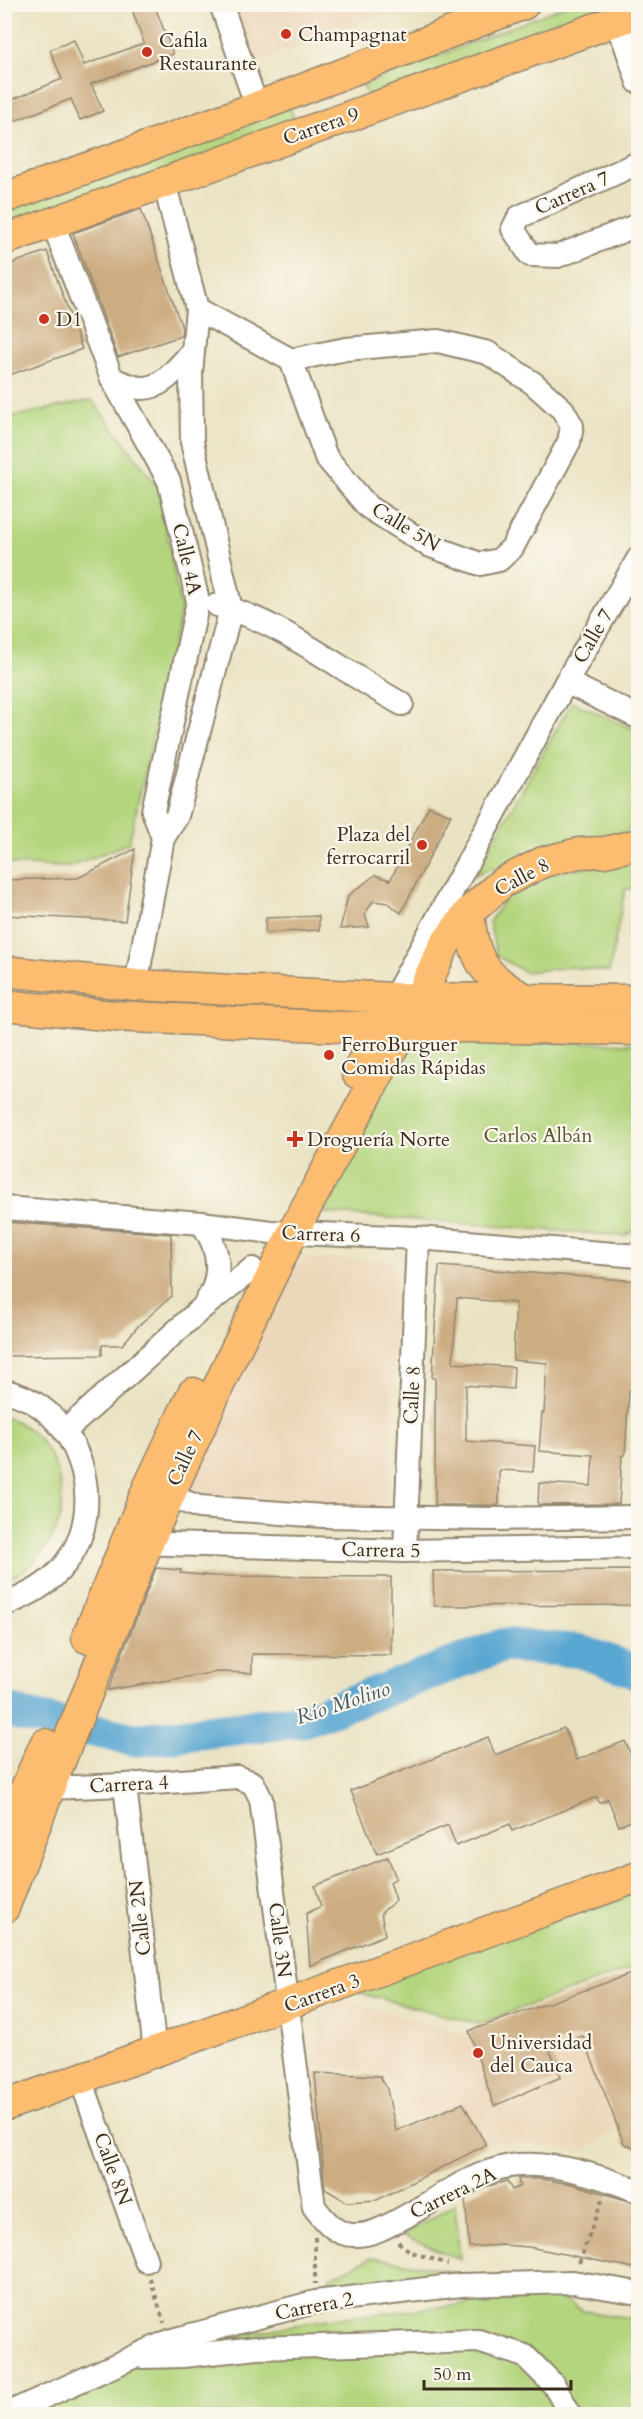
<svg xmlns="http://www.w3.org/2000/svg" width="643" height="2419" viewBox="0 0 643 2419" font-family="Cardo,serif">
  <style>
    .built { fill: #ecd7ba }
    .green { fill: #b3d57d; stroke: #77804e; stroke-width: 1.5 }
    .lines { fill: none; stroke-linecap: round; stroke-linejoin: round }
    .river { stroke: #59a6d2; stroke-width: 34 }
    .building { fill: #ccac81 }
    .minor-casing { stroke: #928670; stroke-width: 26 }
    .major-casing { stroke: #928670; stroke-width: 33 }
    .path { stroke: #928670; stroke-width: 4; stroke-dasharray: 4.5 4.5; stroke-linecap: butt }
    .minor { stroke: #fff; stroke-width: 22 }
    .major { stroke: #fcbd6f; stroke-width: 30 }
    .poi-dot { fill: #c8321e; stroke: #fbf7ec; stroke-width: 2 }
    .labels { text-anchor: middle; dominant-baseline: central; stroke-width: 4.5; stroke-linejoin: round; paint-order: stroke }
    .poi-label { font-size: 20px; fill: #3b2a1e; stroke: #fbf7ec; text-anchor: start }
    .street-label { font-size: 20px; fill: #3b2a1e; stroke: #fbf7ec }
    .park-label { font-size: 20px; fill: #595536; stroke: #fbf7ec }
    .water-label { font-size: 21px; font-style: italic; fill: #475c66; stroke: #fbf7ec }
  </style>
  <rect width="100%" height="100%" fill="#fbf7ec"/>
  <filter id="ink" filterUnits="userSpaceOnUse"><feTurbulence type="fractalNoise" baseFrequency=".0167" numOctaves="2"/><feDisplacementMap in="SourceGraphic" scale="12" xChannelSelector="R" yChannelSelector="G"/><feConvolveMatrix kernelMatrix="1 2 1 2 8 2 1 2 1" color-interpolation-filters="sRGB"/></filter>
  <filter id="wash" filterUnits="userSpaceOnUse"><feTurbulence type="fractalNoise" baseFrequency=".008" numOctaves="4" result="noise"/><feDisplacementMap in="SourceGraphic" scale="24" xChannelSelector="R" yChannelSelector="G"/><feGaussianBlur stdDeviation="1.35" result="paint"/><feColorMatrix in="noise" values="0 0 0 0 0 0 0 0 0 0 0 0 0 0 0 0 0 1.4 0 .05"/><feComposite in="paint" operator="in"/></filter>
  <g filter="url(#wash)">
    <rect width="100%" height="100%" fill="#eae3c3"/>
    <g class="built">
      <polygon points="232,4 406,5 253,63"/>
      <polygon points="287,1258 386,1260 393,1266 396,1276 389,1491 388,1503 374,1508 222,1503 188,1495 195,1460"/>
      <polygon points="638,1978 638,2117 580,2153 529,2143 497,2142 486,2145 462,2103 400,2124 386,2072 316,2068 319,2026 323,2013 338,1998 478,2038"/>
    </g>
    <g class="green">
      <polygon points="567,5 631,5 371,101 363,86"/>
      <polygon points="289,104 295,122 5,229 5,208"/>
      <polygon points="92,400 159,488 181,611 129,843 69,867 5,864 4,418"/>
      <polygon points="572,702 638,731 638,824 611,840 517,860 474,875"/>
      <polygon points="638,855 638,888 625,889 609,972 571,967 525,972 497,956 489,922 510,892 540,876 607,864"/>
      <polygon points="437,1040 638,1044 638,1229 624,1236 325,1213 394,1067 413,1048"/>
      <path d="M5 1417C45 1429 68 1477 60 1517 57 1532 48 1545 38 1557 30 1566 17 1577 5 1580Z"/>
      <polygon points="638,1876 638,1966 478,2024 352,1991"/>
      <polygon points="455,2204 460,2260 403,2235"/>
      <polygon points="372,2257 455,2272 458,2274 328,2301 327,2285 330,2277"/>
      <polygon points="556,2295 583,2311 638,2319 638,2414 33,2414 123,2370 174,2348 327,2319"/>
    </g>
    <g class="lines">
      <polyline class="river" points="4,1709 25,1716 137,1740 304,1720 504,1645 579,1651 633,1670 638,1674"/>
    </g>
    <g id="blocks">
      <g class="building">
        <polygon points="130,4 154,4 173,54 91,84 103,111 80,120 71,99 4,125 4,103 62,79 50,50 74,40 84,65 144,43"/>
        <polygon points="141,209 182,328 181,336 118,357 73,233"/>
        <polygon points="47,251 82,349 4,377 4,266"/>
        <polygon points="429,806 451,815 401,913 388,903 373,901 365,914 369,927 340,929 348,896 375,875 390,880"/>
        <polygon points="135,849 125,921 4,915 4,880 78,878"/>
        <polygon points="319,916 319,930 265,933 266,918"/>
        <polygon points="4,1222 171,1234 172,1296 139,1325 122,1345 102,1345 102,1355 4,1356"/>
        <polygon points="439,1266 639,1281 639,1391 629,1390 625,1455 622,1455 619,1504 538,1505 539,1483 591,1486 593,1455 539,1451 542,1413 544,1413 547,1363 513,1360 516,1303 457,1298 453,1363 514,1367 513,1389 466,1385 466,1441 535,1446 533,1472 499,1470 499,1505 435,1505 435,1378 432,1378"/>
        <polygon points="156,1568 181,1570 180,1573 213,1576 391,1577 391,1655 252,1654 252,1673 217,1672 108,1690"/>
        <polygon points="639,1570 639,1605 434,1606 433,1571"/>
        <polygon points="564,1728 577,1760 625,1741 639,1773 639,1818 619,1826 608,1799 599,1803 597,1797 512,1831 510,1824 456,1846 448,1825 377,1854 351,1791 488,1737 495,1755"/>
        <polygon points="388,1857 396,1878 390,1882 396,1900 381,1913 385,1935 310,1966 306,1914 321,1906 315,1886"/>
        <polygon points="639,1971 639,2013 632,2015 639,2032 639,2149 624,2144 583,2036 548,2046 561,2077 494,2106 469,2031"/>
        <polygon points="315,2073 380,2076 387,2089 396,2131 463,2103 486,2145 377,2200 347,2202 325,2189"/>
        <polygon points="518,2179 541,2179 572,2184 639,2204 639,2269 529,2247 502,2245 469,2247 465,2197 488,2186 507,2181 512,2190 520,2186"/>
      </g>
    </g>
  </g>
  <g filter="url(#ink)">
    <use href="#blocks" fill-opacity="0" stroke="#928670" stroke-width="1.5"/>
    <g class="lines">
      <defs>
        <g id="minor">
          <polyline points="221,4 257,107"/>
          <polyline points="614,23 624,40 638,82"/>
          <polyline points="638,163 519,217 513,229 530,255 558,256 638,225"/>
          <polyline points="53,223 112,379 169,481 198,601 153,811 163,838 136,985"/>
          <polyline points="197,309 291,360 346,349 438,341 488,353 533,383 563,410 572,426 569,442 512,548 499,560 480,564 428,545 368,507 326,457 291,360"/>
          <path d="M112 379C121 382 131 387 140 388 163 390 179 365 193 351"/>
          <path d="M217 605C283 622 343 672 402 704"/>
          <polyline points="566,682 638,717"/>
          <polyline points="163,838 177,816 231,609 192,442 191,373 197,309 164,182"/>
          <polyline points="394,998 566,682 638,559"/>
          <polyline points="4,1208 202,1223 271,1232 418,1238 638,1256"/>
          <path d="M202 1223C219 1248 224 1275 206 1302"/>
          <path d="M4 1391C79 1406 111 1506 65 1564 49 1585 28 1595 4 1605"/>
          <polyline points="65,1431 202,1308 252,1269"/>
          <polyline points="154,1490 199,1507 323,1516 490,1519 638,1517"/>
          <polyline points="133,1543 405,1551 638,1547"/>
          <polyline points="405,1551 418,1238"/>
          <polyline points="125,1785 155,2052"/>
          <path d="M49 1788 125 1785 237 1777 253 1783 261 1799 314 2207C324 2219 335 2235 353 2235 373 2236 391 2224 408 2215 440 2197 473 2172 510 2166 550 2160 601 2176 638 2191"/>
          <polyline points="80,2077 146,2261"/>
          <polyline points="142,2357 183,2356 257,2348 478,2341 525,2356 554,2385 570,2414"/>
          <polyline points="6,2414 169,2341 315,2302 461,2285 573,2282 638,2293"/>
        </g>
        <g id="major">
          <polyline points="4,198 257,107 524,4"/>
          <polyline points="4,240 638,13"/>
          <path d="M469 912C473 960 484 978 528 1000"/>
          <polyline points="4,971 136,985 394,998 638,1000"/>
          <polyline points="4,1005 114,1016 342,1027 404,1026 638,1030"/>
          <polyline points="357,1073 394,998"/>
          <polyline points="87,1638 148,1488 193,1393"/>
          <polyline points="4,1838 45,1744"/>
          <polyline points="4,1908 53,1779 147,1545 229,1363 293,1232 419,999 445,944 469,912 502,883 543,862 579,853 605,852 638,844"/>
          <polyline points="4,2106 638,1877"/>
        </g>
      </defs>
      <use href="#minor" class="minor-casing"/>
      <use href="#major" class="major-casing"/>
      <g class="path">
        <polyline points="315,2237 315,2284"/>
        <polyline points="398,2242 411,2252 448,2264"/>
        <polyline points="579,2263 602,2200"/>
        <polyline points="150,2278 164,2323"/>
      </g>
      <use href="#minor" class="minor"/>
      <use href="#major" class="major"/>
    </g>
  </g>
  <g class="poi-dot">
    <circle cx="286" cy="34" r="6"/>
    <circle cx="147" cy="52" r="6"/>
    <circle cx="44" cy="319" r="6"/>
    <circle cx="422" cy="845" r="6"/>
    <circle cx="329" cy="1055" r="6"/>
    <path d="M292 1130h6v6h6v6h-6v6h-6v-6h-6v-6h6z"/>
    <circle cx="478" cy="2053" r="6"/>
  </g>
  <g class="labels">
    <g class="poi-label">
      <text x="298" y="34">Champagnat</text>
      <text x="159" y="40">Cafila<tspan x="159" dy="23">Restaurante</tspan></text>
      <text x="56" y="319">D1</text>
      <text x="410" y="834" text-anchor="end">Plaza del<tspan x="410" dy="23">ferrocarril</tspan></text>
      <text x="341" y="1044">FerroBurguer<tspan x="341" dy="23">Comidas Rápidas</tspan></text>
      <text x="307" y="1139">Droguería Norte</text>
      <text x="490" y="2042">Universidad<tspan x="490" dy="23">del Cauca</tspan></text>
    </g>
    <g class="street-label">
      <text transform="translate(321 126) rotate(-19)">Carrera 9</text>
      <text transform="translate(572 193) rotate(-24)">Carrera 7</text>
      <text transform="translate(406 527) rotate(31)">Calle 5N</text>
      <text transform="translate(187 559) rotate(77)">Calle 4A</text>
      <text transform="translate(593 636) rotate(-60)">Calle 7</text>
      <text transform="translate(522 877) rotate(-28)">Calle 8</text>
      <text transform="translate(321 1234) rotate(2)">Carrera 6</text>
      <text transform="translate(412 1395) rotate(-87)">Calle 8</text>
      <text transform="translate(185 1458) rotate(-65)">Calle 7</text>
      <text transform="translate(381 1550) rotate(1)">Carrera 5</text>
      <text transform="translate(129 1784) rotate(-3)">Carrera 4</text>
      <text transform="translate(140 1918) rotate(-96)">Calle 2N</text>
      <text transform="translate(280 1940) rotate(83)">Calle 3N</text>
      <text transform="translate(322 1993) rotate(-20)">Carrera 3</text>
      <text transform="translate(113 2169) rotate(70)">Calle 8N</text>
      <text transform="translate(453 2193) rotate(-26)">Carrera 2A</text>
      <text transform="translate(314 2306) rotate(-11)">Carrera 2</text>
    </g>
    <g class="park-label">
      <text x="538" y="1135">Carlos Albán</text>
    </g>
    <g class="water-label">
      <text transform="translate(343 1703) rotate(-18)">Río Molino</text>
    </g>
  </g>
  <rect width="643" height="2419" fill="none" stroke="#fbf7ec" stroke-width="24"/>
  <path d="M424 2380v9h147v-9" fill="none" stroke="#3b2a1e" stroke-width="3"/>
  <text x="433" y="2380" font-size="18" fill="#3b2a1e" stroke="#fbf7ec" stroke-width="4.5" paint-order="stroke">50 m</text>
</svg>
